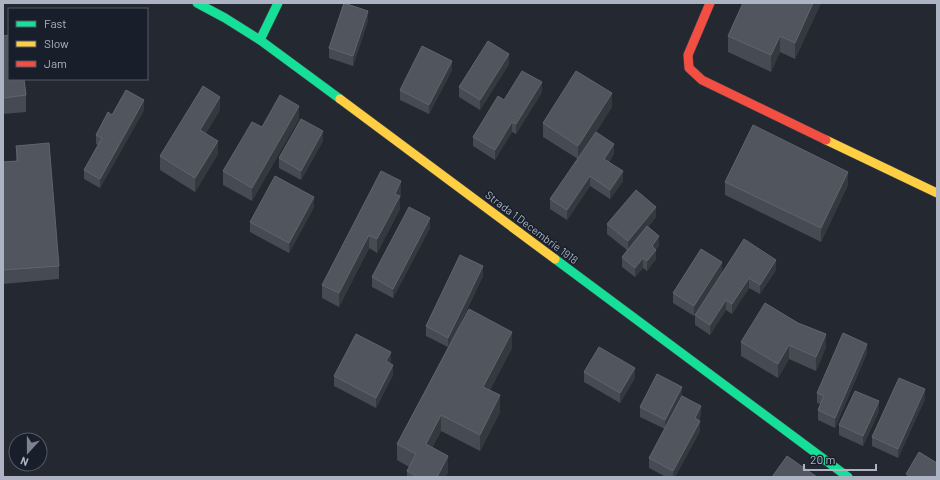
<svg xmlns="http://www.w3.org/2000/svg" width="940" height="480" viewBox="0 0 940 480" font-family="Barlow,sans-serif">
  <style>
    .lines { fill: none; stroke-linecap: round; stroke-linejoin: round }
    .fast-casing { stroke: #40434a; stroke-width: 10 }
    .slow-casing { stroke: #40434a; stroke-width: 10 }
    .jam-casing { stroke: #40434a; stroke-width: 10 }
    .fast { stroke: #16e098; stroke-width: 9 }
    .slow { stroke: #ffcf43; stroke-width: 9 }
    .jam { stroke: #f24e42; stroke-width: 9 }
    .wall { fill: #464a52 }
    .shaded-wall { fill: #34383f }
    .building { fill: #51555e; stroke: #5f646e }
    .labels { text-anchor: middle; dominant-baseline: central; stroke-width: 3; stroke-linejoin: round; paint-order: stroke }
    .street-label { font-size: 11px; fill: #acb4c4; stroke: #181f2b }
  </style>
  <rect width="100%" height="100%" fill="#242830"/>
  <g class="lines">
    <defs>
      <g id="fast">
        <polyline points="197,3 225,18 260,40 340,99"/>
        <polyline points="260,40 278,3"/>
        <polyline points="555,259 848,477"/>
      </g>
      <g id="slow">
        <polyline points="340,99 555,259"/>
        <polyline points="826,140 937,193"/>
      </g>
      <polyline id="jam" points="710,3 688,55 689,68 702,80 826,140"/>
    </defs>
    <use href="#fast" class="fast-casing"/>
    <use href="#slow" class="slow-casing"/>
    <use href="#jam" class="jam-casing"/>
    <use href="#fast" class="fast"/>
    <use href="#slow" class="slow"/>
    <use href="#jam" class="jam"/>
  </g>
  <g class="wall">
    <polygon points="743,3 821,3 795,59 780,52 771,72 728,52 728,36"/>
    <polygon points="368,21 353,66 329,58 329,48"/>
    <polygon points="3,36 26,95 26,112 3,114"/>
    <polygon points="509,64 480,110 459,97 459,87"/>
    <polygon points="452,70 429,114 400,100 400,90"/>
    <polygon points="542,92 516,134 512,132 495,160 473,146 473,137 504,100"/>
    <polygon points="612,107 596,132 614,154 609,162 623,181 610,199 590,186 567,220 550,209 550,199 578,159 543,137 543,123"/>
    <polygon points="144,110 100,188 84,179 84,170 98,145 96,144 96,135 112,115"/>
    <polygon points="220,110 206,133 218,154 195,192 160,170 160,156"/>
    <polygon points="299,119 252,201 223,185 223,171 262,127"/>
    <polygon points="323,141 301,180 279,168 279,158"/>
    <polygon points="16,146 59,266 59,279 3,284 3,162 16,161"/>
    <polygon points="725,182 848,185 821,242 725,195"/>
    <polygon points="401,195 400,197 400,209 377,253 369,248 339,307 322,298 322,285"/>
    <polygon points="314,207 289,253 250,232 250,222"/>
    <polygon points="656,217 648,227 659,246 656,249 656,259 647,271 643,268 635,277 622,267 622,257 627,250 607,234 607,224"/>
    <polygon points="430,228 393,298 372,287 372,277"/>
    <polygon points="744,239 776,270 760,294 749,288 732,314 726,310 710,335 695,325 695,315"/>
    <polygon points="722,272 694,316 673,303 673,293"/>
    <polygon points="483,276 450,345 512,348 490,390 500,412 480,451 441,431 432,448 448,472 446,477 407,477 407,471 409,467 397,460 397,444 448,347 426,336 426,326"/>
    <polygon points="741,342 826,347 816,371 789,359 778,378 741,356"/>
    <polygon points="867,353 835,428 818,420 818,410 820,404 817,403 817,393"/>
    <polygon points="391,361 390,363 393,375 376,408 334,386 334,376"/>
    <polygon points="584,372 635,378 620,403 584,382"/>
    <polygon points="682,396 673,414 701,415 699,420 700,431 675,477 666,477 649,468 649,458 665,429 640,417 640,407"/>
    <polygon points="925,399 898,458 872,446 872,437"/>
    <polygon points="879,411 863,446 839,435 839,425"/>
  </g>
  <g class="shaded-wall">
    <polygon points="813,3 821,3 795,59 795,43"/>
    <polygon points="368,11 368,21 353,66 353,56"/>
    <polygon points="780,36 780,52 771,72 771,55"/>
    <polygon points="509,54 509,64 480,110 480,100"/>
    <polygon points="452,61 452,70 429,114 429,105"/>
    <polygon points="542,82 542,92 516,134 516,124"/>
    <polygon points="612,93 612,107 578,159 578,146"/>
    <polygon points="220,97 220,110 200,143 200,130"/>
    <polygon points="144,100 144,110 100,188 100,179"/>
    <polygon points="299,106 299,119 252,201 252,188"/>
    <polygon points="512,122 512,132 495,160 495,150"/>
    <polygon points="323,131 323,141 301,180 301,171"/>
    <polygon points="218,141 218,154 195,192 195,178"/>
    <polygon points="614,144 614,154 604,168 604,159"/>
    <polygon points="623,171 623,181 610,199 610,190"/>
    <polygon points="848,172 848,185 821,242 821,228"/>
    <polygon points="590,176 590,186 567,220 567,210"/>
    <polygon points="401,181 401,195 400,197 400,209 377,253 377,239 395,194"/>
    <polygon points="314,197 314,207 289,253 289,243"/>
    <polygon points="656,207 656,217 628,251 628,241"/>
    <polygon points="430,218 430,228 393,298 393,289"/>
    <polygon points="369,235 369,248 339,307 339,293"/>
    <polygon points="659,236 659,246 652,255 652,246"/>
    <polygon points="656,250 656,259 647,271 647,261"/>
    <polygon points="643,258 643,268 635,277 635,268"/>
    <polygon points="776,260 776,270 760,294 760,285"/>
    <polygon points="722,262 722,272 694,316 694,306"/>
    <polygon points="483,266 483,276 448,347 448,338"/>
    <polygon points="749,278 749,288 732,314 732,304"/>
    <polygon points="726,300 726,310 710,335 710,325"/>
    <polygon points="512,332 512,348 483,403 483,387"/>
    <polygon points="826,334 826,347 816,371 816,357"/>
    <polygon points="867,344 867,353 835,428 835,418"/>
    <polygon points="789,345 789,359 778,378 778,364"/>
    <polygon points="391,352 391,361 386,371 386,361"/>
    <polygon points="393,365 393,375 376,408 376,398"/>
    <polygon points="635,368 635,378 620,403 620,393"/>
    <polygon points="682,387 682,396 665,430 665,420"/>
    <polygon points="925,389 925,399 898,458 898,449"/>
    <polygon points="500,395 500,412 480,451 480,435"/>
    <polygon points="879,401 879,411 863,446 863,436"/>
    <polygon points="701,406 701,415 695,428 695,418"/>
    <polygon points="441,415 441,431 426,460 426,444"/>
    <polygon points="700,421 700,431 675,477 673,477 673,471"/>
    <polygon points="448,456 448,472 446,477 437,477"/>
  </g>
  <g class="building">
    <polygon points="344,3 368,11 353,56 329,48"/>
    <polygon points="743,3 813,3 795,43 780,36 771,55 728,36"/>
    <polygon points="9,35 9,79 24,79 26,95 3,98 3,36"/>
    <polygon points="488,41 509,54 480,100 459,87"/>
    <polygon points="422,46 452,61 429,105 400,90"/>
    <polygon points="522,71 542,82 516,124 512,122 495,150 473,137 498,96 504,100"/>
    <polygon points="576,71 612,93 578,146 543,123"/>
    <polygon points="203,86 220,97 200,130 218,141 195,178 160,156"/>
    <polygon points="126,90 144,100 100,179 84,170 102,138 96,135 108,112 112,115"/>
    <polygon points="280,95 299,106 252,188 223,171 252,122 262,127"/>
    <polygon points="301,119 323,131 301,171 279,158"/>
    <polygon points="753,125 848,172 821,228 725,182"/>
    <polygon points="596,132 614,144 604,159 623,171 610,190 590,176 567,210 550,199"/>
    <polygon points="49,143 59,266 3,270 3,162 18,161 16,146"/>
    <polygon points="381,171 401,181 395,194 400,196 377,239 369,235 339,293 322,285"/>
    <polygon points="275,176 314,197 289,243 250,222"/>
    <polygon points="636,190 656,207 628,241 607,224"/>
    <polygon points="409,207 430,218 393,289 372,277"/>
    <polygon points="647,226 659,236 652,246 656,250 647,261 643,258 635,268 622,257"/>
    <polygon points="744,239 776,260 760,285 749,278 732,304 726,300 710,325 695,315"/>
    <polygon points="701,249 722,262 694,306 673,293"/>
    <polygon points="460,255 483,266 448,338 426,326"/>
    <polygon points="765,303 798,323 826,334 816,357 789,345 778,364 741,342"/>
    <polygon points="469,309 512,332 483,387 500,395 480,435 441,415 426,444 448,456 437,477 419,477 407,471 416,454 397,444"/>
    <polygon points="843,333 867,344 835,418 818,410 824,396 817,393"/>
    <polygon points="356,334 391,352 386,361 393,365 376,398 334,376"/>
    <polygon points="599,347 635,368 620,393 584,372"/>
    <polygon points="657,374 682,387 665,420 640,407"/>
    <polygon points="899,378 925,389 898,449 872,437"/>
    <polygon points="855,391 879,401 863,436 839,425"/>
    <polygon points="682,396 701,406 695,418 700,421 673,471 649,458"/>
    <polygon points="919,452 937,463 937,477 910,477 906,474"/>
    <polygon points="787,456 817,477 772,477"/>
  </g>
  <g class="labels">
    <g class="street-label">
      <text transform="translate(532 227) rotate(37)">Strada 1 Decembrie 1918</text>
    </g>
  </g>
  <rect width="940" height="480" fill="none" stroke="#acb4c4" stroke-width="8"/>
  <rect x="8" y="8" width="140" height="72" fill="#181f2b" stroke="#535b68"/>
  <rect x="16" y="21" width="20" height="6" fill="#16e098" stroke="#535b68"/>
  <text x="44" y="28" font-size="12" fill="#acb4c4">Fast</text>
  <rect x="16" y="41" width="20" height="6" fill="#ffcf43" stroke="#535b68"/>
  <text x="44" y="48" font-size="12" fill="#acb4c4">Slow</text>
  <rect x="16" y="61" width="20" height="6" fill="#f24e42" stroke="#535b68"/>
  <text x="44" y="68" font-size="12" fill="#acb4c4">Jam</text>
  <g transform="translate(28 452) rotate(201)"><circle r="19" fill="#181f2b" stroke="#535b68"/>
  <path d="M0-3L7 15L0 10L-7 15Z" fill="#7c8390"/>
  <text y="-6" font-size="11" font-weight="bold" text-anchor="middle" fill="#acb4c4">N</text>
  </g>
  <path d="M804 464v6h72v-6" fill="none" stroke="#acb4c4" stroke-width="2"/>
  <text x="810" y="464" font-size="12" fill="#acb4c4" stroke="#181f2b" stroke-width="3" paint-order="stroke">20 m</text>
</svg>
